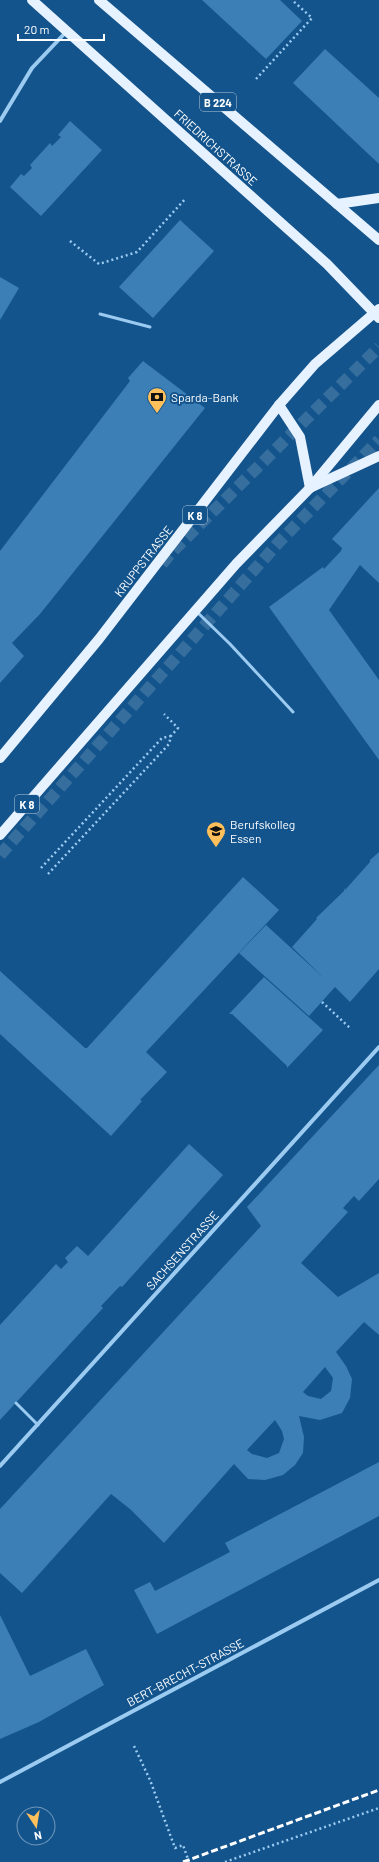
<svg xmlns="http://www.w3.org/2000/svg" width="379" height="1862" viewBox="0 0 379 1862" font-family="Barlow,sans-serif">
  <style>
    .building { fill: #3b7fb6; fill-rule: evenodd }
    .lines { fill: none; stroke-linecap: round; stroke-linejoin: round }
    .motorway-tunnel { stroke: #366e9e; stroke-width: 12; stroke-dasharray: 12 6; stroke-linecap: butt }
    .path { stroke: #9ccbf1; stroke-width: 2.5; stroke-dasharray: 2 3; stroke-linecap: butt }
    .service { stroke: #9ccbf1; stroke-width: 3 }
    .minor { stroke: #9ccbf1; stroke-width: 4 }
    .primary { stroke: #e6f2ff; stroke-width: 10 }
    .rail { stroke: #fff; stroke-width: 3; stroke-dasharray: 7 3; stroke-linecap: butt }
    .labels { text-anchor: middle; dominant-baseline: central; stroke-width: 4; stroke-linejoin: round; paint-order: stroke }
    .shield { fill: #13548d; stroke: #b8ccdd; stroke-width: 1 }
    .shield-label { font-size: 11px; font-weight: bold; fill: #fff }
    .street-label { font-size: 12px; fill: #fff; stroke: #13548d }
    .poi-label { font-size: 12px; fill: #fff; stroke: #13548d; text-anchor: start }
  </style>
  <rect width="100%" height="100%" fill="#13548d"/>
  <g class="building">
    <polygon points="202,0 280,0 302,21 266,59"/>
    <polygon points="325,49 379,98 379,164 293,83"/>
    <polygon points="70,121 102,150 41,216 10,187 21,174 24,176 32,168 30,165 50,143 52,146 61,137 58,135"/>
    <polygon points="180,220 214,251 153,318 119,287"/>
    <polygon points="0,277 19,288 0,320"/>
    <polygon points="143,361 205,408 40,614 12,643 24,656 0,683 0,551 130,381 128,378"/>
    <polygon points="379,488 379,583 360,565 329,610 379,680 379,760 269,607 323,567 324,569 341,551 342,548 332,539"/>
    <polygon points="379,852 379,969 350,1002 335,987 309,1016 239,953 266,925 325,979 292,947 317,919 316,918 344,891 344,888 345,890 370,862 370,860"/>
    <polygon points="243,877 279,910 146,1052 167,1072 140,1100 142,1101 111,1136 0,1034 0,971 85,1048 87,1048"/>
    <polygon points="264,977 323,1030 287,1068 287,1066 232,1014 229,1014"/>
    <path d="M379 1065V1179L359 1201 354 1196 343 1208 348 1212 301 1263 338 1297 379 1273V1335L364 1322 336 1352 346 1366 352 1379 350 1398 342 1413 320 1420 299 1416 304 1437 303 1453 295 1465 283 1475 265 1480 248 1479 234 1464 164 1543 130 1509 111 1494 22 1593 0 1573V1509L261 1226 247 1207ZM325 1367 333 1378 331 1391 321 1399 308 1396 303 1392ZM275 1420 282 1431 284 1439 279 1453 267 1458 252 1454 247 1450Z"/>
    <polygon points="189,1144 223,1175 122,1287 120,1286 101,1306 103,1308 0,1420 0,1325 56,1264 61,1269 68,1262 65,1258 77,1246 88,1256"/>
    <polygon points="379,1462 379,1516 157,1634 134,1590 150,1582 155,1591 230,1552 225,1543"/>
    <polygon points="0,1615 30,1676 86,1649 104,1685 39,1722 0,1739"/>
  </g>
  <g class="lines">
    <g class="motorway-tunnel">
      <polyline points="162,564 171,553 379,347"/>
      <polyline points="0,855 279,542 379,440"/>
    </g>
    <g class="path">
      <polyline points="256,79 312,18 292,0"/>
      <polyline points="70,241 99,264 137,252 186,198"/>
      <polyline points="41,868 162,738 171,736"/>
      <polyline points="48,874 169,744 171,736 178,728 164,714"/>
      <polyline points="322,1002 350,1028"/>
      <polyline points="134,1746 150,1780 175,1848 183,1845 189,1862"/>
      <polyline points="225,1862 379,1808"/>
    </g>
    <g class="service">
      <polyline points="100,314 150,327"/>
      <polyline points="197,612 230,644 293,712"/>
      <polyline points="16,1403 38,1425"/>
    </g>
    <g class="minor">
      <polyline points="0,121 32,68 66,32"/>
      <polyline points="0,1466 379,1047"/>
      <polyline points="0,1782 379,1580"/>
    </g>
    <g class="primary">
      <polyline points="32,0 327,264 379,318"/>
      <polyline points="99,0 379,240"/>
      <polyline points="337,204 379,198"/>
      <polyline points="279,405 300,437 310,488"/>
      <polyline points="312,487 379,456"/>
      <polyline points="0,758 99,639 279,405 315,364 379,309"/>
      <polyline points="0,835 236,564 310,488 379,405"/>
    </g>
    <polyline class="rail" points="183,1862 379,1790"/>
  </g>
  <defs>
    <symbol id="bank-pin" viewBox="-11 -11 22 30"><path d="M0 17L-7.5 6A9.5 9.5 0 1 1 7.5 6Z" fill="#ffc05c" stroke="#13548d"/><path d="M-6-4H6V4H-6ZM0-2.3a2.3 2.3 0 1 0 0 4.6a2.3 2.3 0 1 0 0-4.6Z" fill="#111"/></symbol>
    <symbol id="school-pin" viewBox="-11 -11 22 30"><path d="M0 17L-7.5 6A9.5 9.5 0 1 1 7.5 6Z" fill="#ffc05c" stroke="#13548d"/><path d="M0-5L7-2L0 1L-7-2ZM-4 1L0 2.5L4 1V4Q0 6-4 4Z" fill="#111"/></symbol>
  </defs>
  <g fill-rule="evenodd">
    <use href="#bank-pin" x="146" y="386" width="22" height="30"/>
    <use href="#school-pin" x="205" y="820" width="22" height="30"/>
  </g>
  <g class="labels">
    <g class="shield">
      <rect x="200" y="93" width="36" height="18" rx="3"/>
      <rect x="183" y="506" width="24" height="18" rx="3"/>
      <rect x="15" y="795" width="24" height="18" rx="3"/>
    </g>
    <g class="shield-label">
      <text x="218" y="102">B 224</text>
      <text x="195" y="515">K 8</text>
      <text x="27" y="804">K 8</text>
    </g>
    <g class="street-label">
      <text transform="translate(216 147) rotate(42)">FRIEDRICHSTRASSE</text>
      <text transform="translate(143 561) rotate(-52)">KRUPPSTRASSE</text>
      <text transform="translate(182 1250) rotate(-48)">SACHSENSTRASSE</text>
      <text transform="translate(185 1672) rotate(-28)">BERT-BRECHT-STRASSE</text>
    </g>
    <g class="poi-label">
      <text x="171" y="397">Sparda-Bank</text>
      <text x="230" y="824">Berufskolleg<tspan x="230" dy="14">Essen</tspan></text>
    </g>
  </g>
  <g transform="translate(36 1826) rotate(168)"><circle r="19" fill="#13548d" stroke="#7198bb"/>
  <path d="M0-3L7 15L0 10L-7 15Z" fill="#ffc05c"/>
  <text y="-6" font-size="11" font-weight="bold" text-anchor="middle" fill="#ffffff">N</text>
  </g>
  <path d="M18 34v6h86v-6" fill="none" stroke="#ffffff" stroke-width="2"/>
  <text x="24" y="34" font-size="12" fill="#ffffff" stroke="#13548d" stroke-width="3" paint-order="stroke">20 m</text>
</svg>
